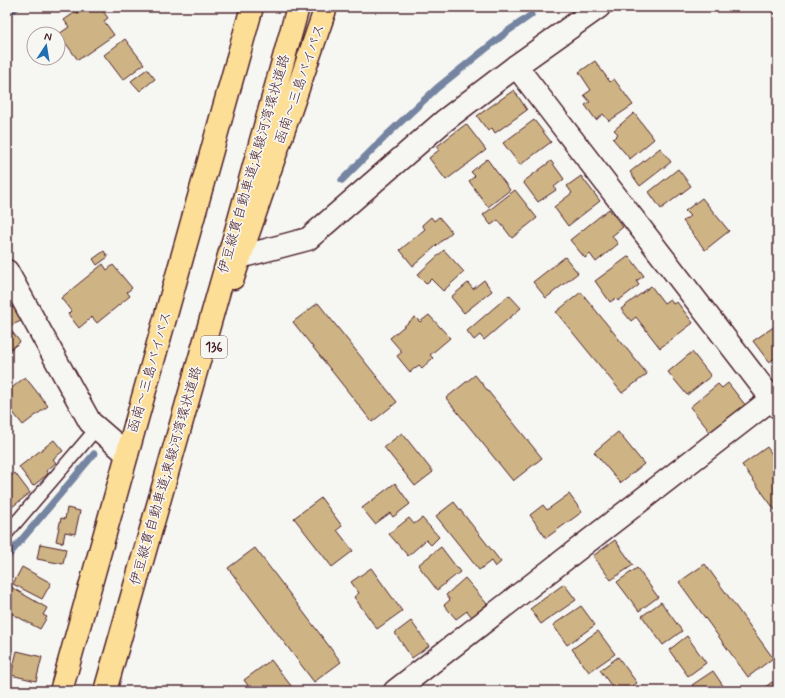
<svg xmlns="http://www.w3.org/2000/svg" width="785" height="698" viewBox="0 0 785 698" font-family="Mynerve,'Klee One',sans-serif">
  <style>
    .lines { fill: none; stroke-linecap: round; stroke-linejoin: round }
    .stream { stroke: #7484a0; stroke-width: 7 }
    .building { fill: #ceb484; stroke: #4a1f2b }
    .service-casing { stroke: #4a1f2b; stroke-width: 15 }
    .minor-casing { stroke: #4a1f2b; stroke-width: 25 }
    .trunk-casing { stroke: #4a1f2b; stroke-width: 25 }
    .motorway-casing { stroke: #4a1f2b; stroke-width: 25 }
    .service { stroke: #f6f6f2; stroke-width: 12 }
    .minor { stroke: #f6f6f2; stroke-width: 22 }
    .trunk { stroke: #fdde96; stroke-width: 22 }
    .motorway { stroke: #fdde96; stroke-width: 22 }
    .labels { text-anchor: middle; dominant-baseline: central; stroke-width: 3.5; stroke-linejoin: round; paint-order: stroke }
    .shield { fill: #f6f6f2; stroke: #7e6067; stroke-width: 1 }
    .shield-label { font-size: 13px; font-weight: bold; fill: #4a1f2b }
    .street-label { font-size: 14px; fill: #4a1f2b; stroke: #f6f6f2 }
  </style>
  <rect width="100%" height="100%" fill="#f6f6f2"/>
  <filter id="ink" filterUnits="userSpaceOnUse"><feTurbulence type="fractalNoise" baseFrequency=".025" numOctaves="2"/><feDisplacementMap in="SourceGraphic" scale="8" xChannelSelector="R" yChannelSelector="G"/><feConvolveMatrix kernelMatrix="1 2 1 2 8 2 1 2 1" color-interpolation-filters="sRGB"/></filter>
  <g filter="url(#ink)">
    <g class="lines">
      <g class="stream">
        <polyline points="7,14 17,7"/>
        <polyline points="342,180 389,133 437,88 508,31 531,15"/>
        <polyline points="7,557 94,454"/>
      </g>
    </g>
    <g class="building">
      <polygon points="88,7 95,7 96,8 100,7 108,18 104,21 114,35 78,60 59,34 69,27 64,20 77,11 78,14"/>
      <polygon points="125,39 144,64 123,80 104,55"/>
      <polygon points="595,61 610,82 614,79 633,105 609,121 603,114 596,120 585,105 590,102 584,95 591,90 579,72"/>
      <polygon points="147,69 155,79 140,91 131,81"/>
      <polygon points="514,90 527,110 495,133 492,128 488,131 477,116"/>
      <polygon points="634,113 654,139 630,159 613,139 618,134 614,130"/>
      <polygon points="534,120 551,142 520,165 503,143"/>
      <polygon points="466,124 486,150 446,180 429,158 439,150 436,147"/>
      <polygon points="660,148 671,162 640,186 630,172"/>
      <polygon points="487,159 510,190 488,207 469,181 475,176 471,172"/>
      <polygon points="551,161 564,179 554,187 556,190 538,202 523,182"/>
      <polygon points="678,169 691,186 661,209 649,192"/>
      <polygon points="581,176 600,201 568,226 554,207 572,193 567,186"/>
      <polygon points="515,190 537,218 512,238 498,220 491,225 483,215"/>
      <polygon points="702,198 729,231 705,250 683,221 690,216 685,211"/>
      <polygon points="609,209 623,227 612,236 618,244 596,262 590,254 585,258 570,240"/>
      <polygon points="431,217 434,221 439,217 452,232 413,266 400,250 425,229 422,225"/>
      <polygon points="444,250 464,272 443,291 431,279 426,284 417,275"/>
      <polygon points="104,251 108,257 97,265 93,259"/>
      <polygon points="629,256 644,276 636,281 639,285 618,301 616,298 610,302 595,281"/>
      <polygon points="565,257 578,273 546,298 533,282"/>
      <polygon points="103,264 107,270 113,265 132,288 127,292 130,296 97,323 92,317 79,328 68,314 71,311 61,298"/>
      <polygon points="484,280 492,291 464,313 451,297 468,283 473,289"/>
      <polygon points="651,286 664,303 670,299 673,304 677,302 693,323 660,348 636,317 631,321 621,309"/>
      <polygon points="581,292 647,374 622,393 556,312"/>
      <polygon points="509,295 521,308 484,340 480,335 474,340 467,331"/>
      <polygon points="318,303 397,402 372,422 293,322"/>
      <polygon points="14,307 21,321 12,325 7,314 7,310"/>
      <polygon points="429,315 450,338 430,355 433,358 422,368 419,365 410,372 397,356 402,352 390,338 415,317 420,322"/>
      <polygon points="778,324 778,356 769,362 753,341"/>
      <polygon points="7,325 20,342 7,352"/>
      <polygon points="692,352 711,376 687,395 668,372"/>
      <polygon points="475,375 542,458 513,481 446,398"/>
      <polygon points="25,377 48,406 23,425 7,405 7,392"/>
      <polygon points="728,383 746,406 711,433 690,407 718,384 722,388"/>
      <polygon points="618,432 644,464 620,483 594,452"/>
      <polygon points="402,433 433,472 415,486 384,447"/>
      <polygon points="54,440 63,451 53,459 56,463 46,471 48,474 33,486 19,467"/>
      <polygon points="767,447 778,463 778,514 742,465"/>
      <polygon points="15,473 30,493 7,511 7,479"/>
      <polygon points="395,483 410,504 393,517 390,513 375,524 362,508"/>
      <polygon points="569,494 582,512 546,538 530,515 543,505 547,510"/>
      <polygon points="321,498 342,526 337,530 353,551 332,567 294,518"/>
      <polygon points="454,502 501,562 495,567 491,561 479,570 436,516"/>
      <polygon points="67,508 80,511 75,534 65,532 63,543 56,541 61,518 65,519"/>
      <polygon points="409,518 414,524 422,518 439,537 431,545 426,540 408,556 389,534"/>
      <polygon points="615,540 633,565 611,580 593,556"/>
      <polygon points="40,544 66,549 63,564 37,559"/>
      <polygon points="441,547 460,572 437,590 418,565"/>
      <polygon points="255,548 341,662 314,682 228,568"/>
      <polygon points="705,564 773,658 748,677 679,582"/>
      <polygon points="22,567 51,583 42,599 13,584"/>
      <polygon points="371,568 402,611 377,629 354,597 359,593 351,582"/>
      <polygon points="637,568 658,597 639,611 617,582"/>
      <polygon points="465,578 487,604 472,617 467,611 456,619 444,605 450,600 446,595"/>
      <polygon points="564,584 576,600 541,624 530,609"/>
      <polygon points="9,586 47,608 43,615 47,617 40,629 7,611 7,589"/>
      <polygon points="661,602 682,631 663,645 642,616"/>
      <polygon points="581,606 595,625 567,645 553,625"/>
      <polygon points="411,621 429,646 412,658 395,633"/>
      <polygon points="598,631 615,654 589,672 572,649"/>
      <polygon points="687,636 706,663 688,676 669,650"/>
      <polygon points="17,651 42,657 36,681 11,675"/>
      <polygon points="618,657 637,683 626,691 615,691 600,670"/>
      <polygon points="271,660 295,691 252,691 244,680"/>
      <polygon points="713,671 726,690 724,691 696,691 692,685"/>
      <polygon points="772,682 778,691 760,691"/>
    </g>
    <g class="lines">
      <defs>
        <g id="service">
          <polyline points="777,7 778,8"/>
          <polyline points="7,533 97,428"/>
        </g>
        <g id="minor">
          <polyline points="516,66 778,407"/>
          <polyline points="240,257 308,239 444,121 516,66 599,7"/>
          <polyline points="7,271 90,422 127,454"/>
          <polyline points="395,691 778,394"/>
        </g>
        <g id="trunk">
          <polyline points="233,278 240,257 326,7"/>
          <polyline points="61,691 252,7"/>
        </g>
        <polyline id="motorway" points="105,691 234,238 298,7"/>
      </defs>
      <use href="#service" class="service-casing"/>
      <use href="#minor" class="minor-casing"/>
      <use href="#trunk" class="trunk-casing"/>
      <use href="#motorway" class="motorway-casing"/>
      <use href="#service" class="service"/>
      <use href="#minor" class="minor"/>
      <use href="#trunk" class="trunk"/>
      <use href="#motorway" class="motorway"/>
    </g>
  </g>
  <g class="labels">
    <rect class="shield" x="201" y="336" width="26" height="22" rx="3"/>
    <g class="shield-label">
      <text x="214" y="347">136</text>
    </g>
    <g class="street-label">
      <text transform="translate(300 84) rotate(-71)">函南～三島バイパス</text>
      <text transform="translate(254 164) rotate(-74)">伊豆縦貫自動車道;東駿河湾環状道路</text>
      <text transform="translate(150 372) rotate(-74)">函南～三島バイパス</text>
      <text transform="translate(166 476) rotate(-74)">伊豆縦貫自動車道;東駿河湾環状道路</text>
    </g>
  </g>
  <rect width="785" height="698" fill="none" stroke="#f6f6f2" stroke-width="24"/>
  <rect x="12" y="12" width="761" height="674" fill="none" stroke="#4a1f2b" stroke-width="1.5" filter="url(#ink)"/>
  <g transform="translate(46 46) rotate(12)"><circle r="19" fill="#f6f6f2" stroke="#b1a0a2"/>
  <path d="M0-3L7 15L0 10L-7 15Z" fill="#1f6fb2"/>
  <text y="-6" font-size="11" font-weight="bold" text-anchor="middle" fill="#4a1f2b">N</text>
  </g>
</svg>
